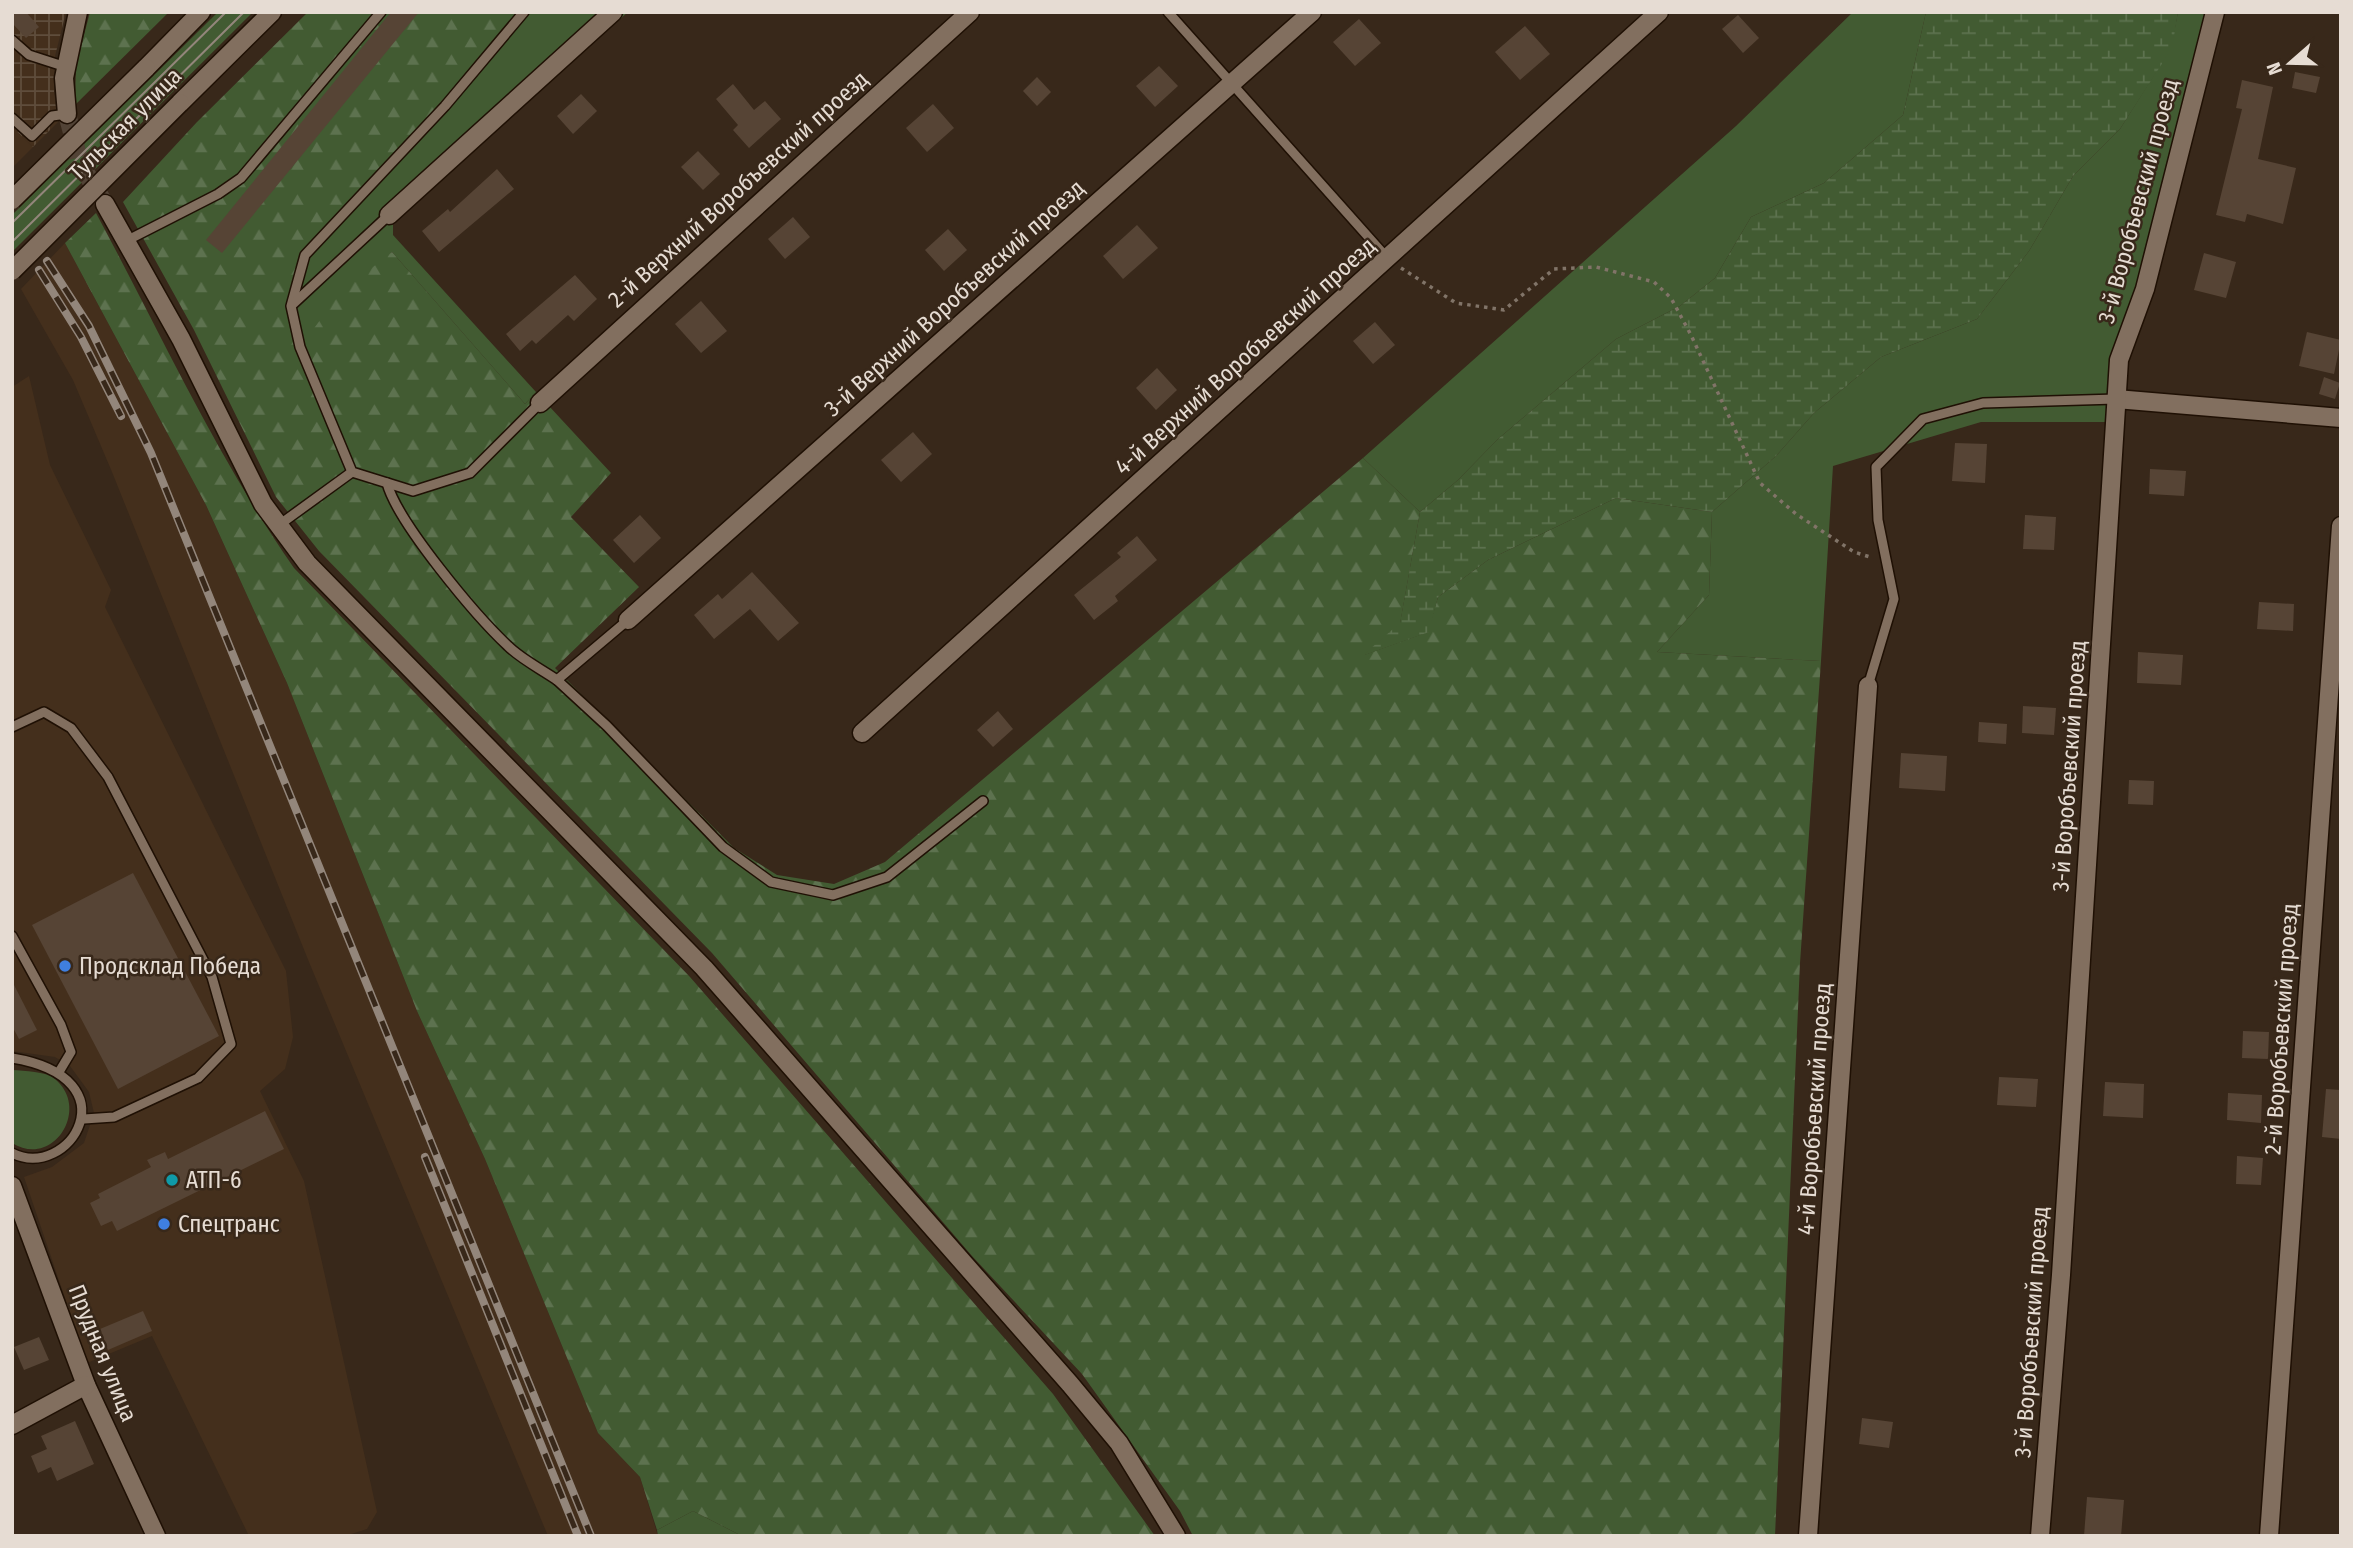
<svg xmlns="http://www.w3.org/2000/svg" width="2353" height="1548" viewBox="0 0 2353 1548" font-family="'Fira Sans Condensed',sans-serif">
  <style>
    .built { fill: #442f1c }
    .industrial { fill: url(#industrial-grid) }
    .grass { fill: #425b32 }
    .forest { fill: url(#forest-firs) }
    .wetland { fill: url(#wetland-marsh) }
    .building { fill: #564435 }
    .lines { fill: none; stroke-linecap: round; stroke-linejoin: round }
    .tertiary-tunnel { stroke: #524336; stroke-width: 18; stroke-dasharray: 18 9; stroke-linecap: butt }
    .service-casing { stroke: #1f1004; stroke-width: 12 }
    .minor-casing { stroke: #1f1004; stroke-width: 21 }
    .tertiary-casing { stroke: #1f1004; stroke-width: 21 }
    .path { stroke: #817468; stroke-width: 3.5; stroke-dasharray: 3.5 5; stroke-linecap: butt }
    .service { stroke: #826f5f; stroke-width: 9 }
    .minor { stroke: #826f5f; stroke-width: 18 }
    .tertiary { stroke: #826f5f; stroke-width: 18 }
    .tram { stroke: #93867b; stroke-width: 2 }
    .rail-casing { stroke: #93867b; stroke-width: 8 }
    .rail { stroke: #38281a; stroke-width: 5; stroke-dasharray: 16; stroke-linecap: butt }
    .tertiary-bridge-casing { stroke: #1f1004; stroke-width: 21; stroke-linecap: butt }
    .tertiary-bridge { stroke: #826f5f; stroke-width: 18 }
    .shop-dot { fill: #3f7fe0; stroke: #38281a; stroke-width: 2.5 }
    .culture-dot { fill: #0f9aa8; stroke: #38281a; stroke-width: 2.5 }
    .labels { text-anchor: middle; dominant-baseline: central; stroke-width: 5; stroke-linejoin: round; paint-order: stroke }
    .street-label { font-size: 23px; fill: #e6dcd3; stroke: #38281a }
    .poi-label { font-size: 23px; fill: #e6dcd3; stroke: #38281a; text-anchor: start }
  </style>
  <defs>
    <pattern id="industrial-grid" width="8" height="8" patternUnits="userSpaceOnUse" patternTransform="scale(1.75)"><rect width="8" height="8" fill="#442f1c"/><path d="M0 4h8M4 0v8" fill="none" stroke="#5f4d3c"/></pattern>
    <pattern id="forest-firs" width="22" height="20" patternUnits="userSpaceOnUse" patternTransform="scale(1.75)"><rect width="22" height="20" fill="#425b32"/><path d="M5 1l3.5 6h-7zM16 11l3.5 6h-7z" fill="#5d724f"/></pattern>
    <pattern id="wetland-marsh" width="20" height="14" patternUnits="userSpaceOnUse" patternTransform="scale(1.75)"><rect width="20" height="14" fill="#425b32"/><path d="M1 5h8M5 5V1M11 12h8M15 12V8" fill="none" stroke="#5d724f"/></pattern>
  </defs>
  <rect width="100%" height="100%" fill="#38281a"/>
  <g class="built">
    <polygon points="12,127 33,147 12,168"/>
    <polygon points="65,243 206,505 287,683 417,1011 485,1159 598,1433 640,1477 658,1536 548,1536 309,962 112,472 73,380 21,289"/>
    <polygon points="29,376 50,465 111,590 105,607 286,971 293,1037 285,1069 260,1091 304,1181 377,1512 367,1529 345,1536 249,1536 152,1336 87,1363 24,1177 52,1167 84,1143 94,1113 89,1092 70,1066 55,1057 12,1051 12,387"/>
  </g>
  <polygon class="industrial" points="12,12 66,12 55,56 54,92 58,122 33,147 12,127"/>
  <g class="grass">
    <polygon points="218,12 253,12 12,252 12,215"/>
    <polygon points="524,12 628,12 393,222 393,235 536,392 525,404 392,252 300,347 291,306 305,255"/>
    <polygon points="1853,12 1926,12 1903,115 1824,183 1751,217 1715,278 1680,306 1616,339 1498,439 1458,480 1420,512 1363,458 1736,126"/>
    <polygon points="2178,12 2215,12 2119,360 2116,422 1981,422 1833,466 1821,661 1657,652 1709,595 1712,512 1776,456 1814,413 1881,357 1977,319 2029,251 2073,176 2120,129 2171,48"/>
    <path d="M12 1070C25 1071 45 1071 55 1079 91 1109 53 1169 12 1143Z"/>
    <polygon points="693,1511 742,1536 658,1536 657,1530"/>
  </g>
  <g class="forest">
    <polygon points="90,12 169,12 75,105 76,66"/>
    <polygon points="308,12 524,12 445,106 305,255 291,306 301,346 340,293 392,252 525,404 536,392 611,473 571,517 639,587 555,668 734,848 777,875 834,884 885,862 1363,458 1420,512 1400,624 1364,655 1428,632 1438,597 1488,560 1616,498 1712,512 1709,595 1657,652 1821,661 1800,963 1775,1536 1193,1536 1180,1511 1082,1374 972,1256 712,953 319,551 276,497 194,330 123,202 197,122"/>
    <path d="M96 213C160 332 216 456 294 568L690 977 1053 1394 1155 1536H742L693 1511 657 1530 640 1477 598 1433 485 1159 417 1011 287 683 206 505 65 243Z"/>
  </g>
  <polygon class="wetland" points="1926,12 2178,12 2172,48 2120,129 2073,176 2029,251 1977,319 1881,357 1814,413 1776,456 1712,512 1616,498 1488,560 1438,597 1429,632 1362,656 1400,623 1420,512 1458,480 1498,439 1616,339 1680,306 1715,278 1751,217 1824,183 1903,115"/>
  <g class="building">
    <polygon points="12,12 26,12 39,27 26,38 12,23"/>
    <polygon points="391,12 419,12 222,253 206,240"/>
    <polygon points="1738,15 1759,38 1743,53 1722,29"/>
    <polygon points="1359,19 1381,43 1355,66 1333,42"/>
    <polygon points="1525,26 1550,54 1520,80 1495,52"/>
    <polygon points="1159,66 1178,86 1155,107 1136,86"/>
    <polygon points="2295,72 2320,77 2316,93 2292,88"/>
    <polygon points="1037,77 1051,92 1037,106 1023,91"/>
    <polygon points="2242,80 2273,87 2258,159 2296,168 2283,224 2247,214 2245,222 2216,215 2242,109 2236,108"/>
    <polygon points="733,84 754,110 765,101 781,119 749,148 733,130 738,125 716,99"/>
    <polygon points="581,94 597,111 573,134 557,116"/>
    <polygon points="933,104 954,128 927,152 906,128"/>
    <polygon points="698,151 720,174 703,190 681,167"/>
    <polygon points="497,169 514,189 439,252 422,231 448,209 450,212"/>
    <polygon points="793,217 810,237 785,259 768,239"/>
    <polygon points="1137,225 1158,248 1123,279 1103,256"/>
    <polygon points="948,229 967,250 944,271 925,250"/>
    <polygon points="2204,253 2236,262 2226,298 2194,290"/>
    <polygon points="575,275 597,299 574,321 568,315 536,344 532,340 520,351 506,334"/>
    <polygon points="701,301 727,331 701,353 675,324"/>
    <polygon points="1375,322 1395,345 1373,364 1353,341"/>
    <polygon points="2307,332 2341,340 2334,374 2299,366"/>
    <polygon points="1157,368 1177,390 1156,410 1136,388"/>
    <polygon points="2324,377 2340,383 2335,399 2319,394"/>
    <polygon points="913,432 932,454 901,482 881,460"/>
    <polygon points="1955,443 1987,444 1985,483 1952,481"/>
    <polygon points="2150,469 2186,471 2184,496 2149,494"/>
    <polygon points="640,515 661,538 634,563 613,540"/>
    <polygon points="2025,515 2056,517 2054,550 2023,549"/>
    <polygon points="1137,536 1157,560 1115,596 1118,601 1094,620 1074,595 1121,557 1117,553"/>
    <polygon points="752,572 799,623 778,641 750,609 714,639 694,615 718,594 722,599"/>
    <polygon points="2259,602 2294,604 2293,631 2257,629"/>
    <polygon points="2138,652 2183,655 2181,685 2137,683"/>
    <polygon points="2023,706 2056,708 2054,735 2022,733"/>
    <polygon points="998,711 1013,729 993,747 977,730"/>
    <polygon points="1979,722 2007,724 2006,744 1978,742"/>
    <polygon points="1901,753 1947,756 1945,791 1899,788"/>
    <polygon points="2129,780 2154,781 2153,805 2128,804"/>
    <polygon points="133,873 219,1036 118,1089 32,925"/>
    <polygon points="12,981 37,1030 19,1039 12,1026"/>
    <polygon points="2243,1031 2269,1032 2268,1059 2242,1058"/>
    <polygon points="1999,1077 2038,1079 2036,1107 1997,1105"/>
    <polygon points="2105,1082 2144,1084 2143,1118 2103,1116"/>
    <polygon points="2326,1089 2341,1090 2341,1139 2322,1137"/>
    <polygon points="2228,1093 2262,1095 2261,1123 2227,1120"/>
    <polygon points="265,1111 284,1149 117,1231 112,1221 101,1226 90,1203 100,1198 98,1194 151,1167 147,1160 165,1152 168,1159"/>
    <polygon points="2237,1156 2263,1158 2261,1185 2236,1184"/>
    <polygon points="143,1311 152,1331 108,1350 100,1329"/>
    <polygon points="39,1337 49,1360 24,1370 14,1347"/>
    <polygon points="1862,1418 1893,1422 1889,1448 1859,1444"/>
    <polygon points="75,1421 94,1464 57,1481 51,1467 38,1473 31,1456 47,1449 41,1436"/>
    <polygon points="2087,1497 2124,1500 2121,1536 2084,1536"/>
  </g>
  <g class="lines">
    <polyline class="tertiary-tunnel" points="67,114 80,163 103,201"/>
    <defs>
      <g id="service">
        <polyline points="524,12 445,106 305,255 291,306 300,347 352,472 413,491 470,473 540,403"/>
        <polyline points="1168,12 1388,259"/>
        <polyline points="12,40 29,55 66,67"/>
        <polyline points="12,118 32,136 52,116 67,114"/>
        <polyline points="126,241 218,194 241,178 381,12"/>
        <polyline points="292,305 389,215"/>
        <path d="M387 483C397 522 476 616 508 646 521 659 541 669 557 680"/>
        <polyline points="279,525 352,472"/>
        <polyline points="628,620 557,680 607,726 723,847 771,882 833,895 887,877 983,801"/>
        <polyline points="1868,686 1894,599 1878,520 1876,467 1923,419 1983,403 2116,399"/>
        <polyline points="12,727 44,712 71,728 108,777 212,977 231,1044 198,1078 114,1117 84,1119"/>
        <polyline points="12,936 61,1025 71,1052 59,1072"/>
        <path d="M12 1058C135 1078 69 1182 12 1153"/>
      </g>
      <g id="minor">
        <polyline points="67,114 64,78 78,12"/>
        <polyline points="389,215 613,12"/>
        <polyline points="2116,399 2341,418"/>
        <polyline points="540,403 970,12"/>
        <polyline points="628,620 1312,12"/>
        <polyline points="862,733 1659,12"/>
        <polyline points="12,1186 86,1385 156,1536"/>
        <polyline points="12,1425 86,1385"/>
        <polyline points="1808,1536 1868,686"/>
        <polyline points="2040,1536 2061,1275 2119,360 2145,289 2215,12"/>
        <polyline points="2269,1536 2341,526"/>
      </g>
      <g id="tertiary">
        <polyline points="146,68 201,12"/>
        <polyline points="180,103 272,12"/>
        <polyline points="105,204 181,339 263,504 307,563 704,968 1070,1384 1119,1443 1176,1536"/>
      </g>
    </defs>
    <use href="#service" class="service-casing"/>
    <use href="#minor" class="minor-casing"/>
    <use href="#tertiary" class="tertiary-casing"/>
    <polyline class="path" points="1401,268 1456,303 1504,310 1554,269 1596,267 1654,282 1671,298 1691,335 1760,483 1796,514 1854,552 1870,557"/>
    <use href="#service" class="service"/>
    <use href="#minor" class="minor"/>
    <use href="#tertiary" class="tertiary"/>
    <g class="tram">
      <polyline points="12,223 226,12"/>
      <polyline points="12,242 244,12"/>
    </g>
    <defs>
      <g id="rail">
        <polyline points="47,261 89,326 151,453 591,1536"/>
        <polyline points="39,270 81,337 121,416"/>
        <polyline points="425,1157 578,1536"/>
      </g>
    </defs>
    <use href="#rail" class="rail-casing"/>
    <use href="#rail" class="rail"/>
    <defs>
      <g id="tertiary-bridge">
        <polyline points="12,200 146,68"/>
        <polyline points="12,271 180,103"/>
      </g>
    </defs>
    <use href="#tertiary-bridge" class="tertiary-bridge-casing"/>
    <use href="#tertiary-bridge" class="tertiary-bridge"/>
  </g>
  <g class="shop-dot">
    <circle cx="65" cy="966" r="7"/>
    <circle cx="164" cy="1224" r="7"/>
  </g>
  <circle class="culture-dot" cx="172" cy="1180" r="7"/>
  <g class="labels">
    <g class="street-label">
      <text transform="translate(125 124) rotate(-45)">Тульская улица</text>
      <text transform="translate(738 189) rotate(-42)">2-й Верхний Воробъевский проезд</text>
      <text transform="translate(2138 201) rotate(-75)">3-й Воробъевский проезд</text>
      <text transform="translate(954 298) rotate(-42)">3-й Верхний Воробъевский проезд</text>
      <text transform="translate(1245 356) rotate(-42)">4-й Верхний Воробъевский проезд</text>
      <text transform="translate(2069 766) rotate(-86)">3-й Воробъевский проезд</text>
      <text transform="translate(2281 1029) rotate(-86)">2-й Воробъевский проезд</text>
      <text transform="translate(1814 1109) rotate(-86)">4-й Воробъевский проезд</text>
      <text transform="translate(2031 1332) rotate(-86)">3-й Воробъевский проезд</text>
      <text transform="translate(103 1353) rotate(68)">Прудная улица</text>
    </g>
    <g class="poi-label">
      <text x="79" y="966">Продсклад Победа</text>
      <text x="186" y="1180">АТП-6</text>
      <text x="178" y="1224">Спецтранс</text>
    </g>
  </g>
  <rect width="2353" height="1548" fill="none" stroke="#e6dcd3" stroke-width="28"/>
  <g transform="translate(2290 63) rotate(250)" stroke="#38281a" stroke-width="5" paint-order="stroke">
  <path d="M0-5L12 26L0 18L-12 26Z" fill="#e6dcd3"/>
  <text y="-10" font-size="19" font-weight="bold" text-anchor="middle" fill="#e6dcd3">N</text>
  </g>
</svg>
